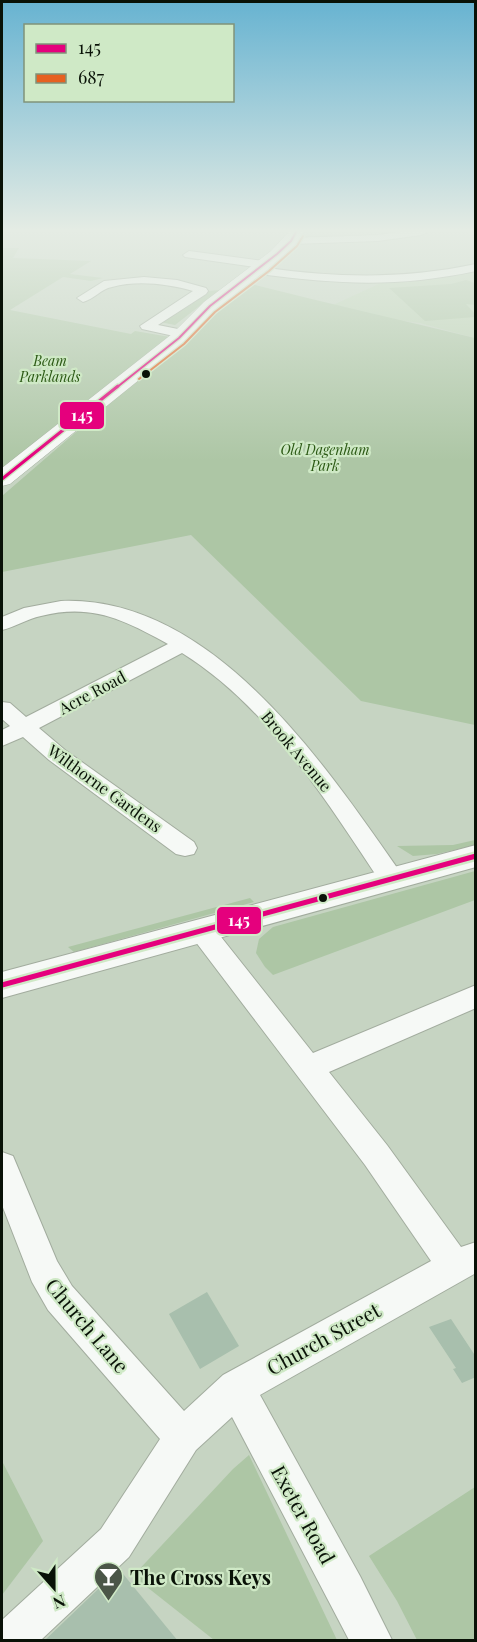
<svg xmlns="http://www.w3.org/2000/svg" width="477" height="1642" viewBox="0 0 477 1642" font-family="'Playfair Display',serif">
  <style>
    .built { fill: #bdd3b5 }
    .green { fill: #adc6a5 }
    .building { fill: #a8bfad }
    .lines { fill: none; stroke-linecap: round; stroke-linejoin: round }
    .minor-casing { stroke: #a2ac9e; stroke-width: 2 }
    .tertiary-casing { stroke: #a2ac9e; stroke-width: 2 }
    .secondary-casing { stroke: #a2ac9e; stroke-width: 1 }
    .minor { fill: #f6f9f6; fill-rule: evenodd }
    .tertiary { fill: #f6f9f6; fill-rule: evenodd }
    .secondary { fill: #f6f9f6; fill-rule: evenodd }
    .bus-1-far2-casing { stroke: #cfe9c6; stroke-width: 4.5 }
    .bus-1-far1-casing { stroke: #cfe9c6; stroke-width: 6 }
    .bus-1-casing { stroke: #cfe9c6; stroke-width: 10 }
    .bus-2-casing { stroke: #cfe9c6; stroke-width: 4.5 }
    .bus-1-far2 { stroke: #e5007d; stroke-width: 2 }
    .bus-1-far1 { stroke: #e5007d; stroke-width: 3 }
    .bus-1 { stroke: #e5007d; stroke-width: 5 }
    .bus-2 { stroke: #e66121; stroke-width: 2 }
    .bus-dot { fill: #091207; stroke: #cfe9c6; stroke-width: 2 }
    .labels { text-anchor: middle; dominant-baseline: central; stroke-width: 4.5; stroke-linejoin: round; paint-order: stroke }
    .far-park-label { font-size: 14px; font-style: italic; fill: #2b5914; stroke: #cfe9c6 }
    .street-label { font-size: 16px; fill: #091207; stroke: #cfe9c6 }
    .near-street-label { font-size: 20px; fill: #091207; stroke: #cfe9c6 }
    .near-poi-label { font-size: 20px; font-weight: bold; fill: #091207; stroke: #cfe9c6; text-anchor: start }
    .line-badge { stroke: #cfe9c6; stroke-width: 2 }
    .badge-label { font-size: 16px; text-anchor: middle; font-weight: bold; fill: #fff }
  </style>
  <rect width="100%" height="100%" fill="#c6d4c2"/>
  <polygon class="built" points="475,270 475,338 420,323 390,319 333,305 381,283 433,279"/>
  <g class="green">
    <polygon points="2,248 19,248 13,258 91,261 70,274 103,278 91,281 63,277 10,310 131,334 135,331 170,337 2,469"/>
    <polygon points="466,280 475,283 475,305 466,304 475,314 475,317 425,321 389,288 451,284"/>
    <path d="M251 284C326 303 401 320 475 338V725L361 701 191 535 2 572V496L223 305Z"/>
    <polygon points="220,290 175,325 160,322 192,304 208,291"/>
    <polygon points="475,840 475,845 437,854 413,856 397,846 453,845"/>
    <polygon points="475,871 475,900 273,975 265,967 256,953 259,939 273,927"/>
    <polygon points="250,898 254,902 74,952 68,947"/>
    <polygon points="249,1455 337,1640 214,1640 133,1576 233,1469"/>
    <polygon points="2,1461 43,1541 2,1595"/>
    <polygon points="475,1487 475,1640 417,1640 397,1601 369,1556"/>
  </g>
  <g class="building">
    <polygon points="207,1292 239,1346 200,1369 169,1314"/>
    <polygon points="451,1319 476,1357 476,1377 462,1383 453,1369 456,1368 429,1327"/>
    <polygon points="119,1569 178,1641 44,1641"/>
  </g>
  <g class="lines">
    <defs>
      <g id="minor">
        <polygon points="400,232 427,232 421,235 378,241 291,244 285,241 291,238 378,235"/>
        <path d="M189 251 264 261 270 265 268 268C339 278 405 279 476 264V271C397 288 337 284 259 274L253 270 255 267 185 257 183 255Z"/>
        <path d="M144 277 177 280 206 288 208 291 206 294 158 325 188 331 190 334 188 337 183 338 142 329 140 326 193 291C168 284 138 280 112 287 101 289 94 299 83 302L77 298 104 281Z"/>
        <path d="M61 601C211 595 324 763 400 872L404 878 400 884 391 887 382 884C326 801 269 707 182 653L39 728 65 750 194 842 197 848 194 854 185 856 176 854 49 760 23 737 2 746V730L10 726 2 719V702L10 703 26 717 168 644C124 620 92 603 41 616 27 619 15 627 2 630V617L24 608Z"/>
        <polygon points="201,920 210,923 313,1053 476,985 476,1008 329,1072 387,1145 461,1247 476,1242 476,1273 260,1395 360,1576 392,1640 349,1640 232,1417 196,1450 129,1557 41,1640 2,1640 2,1620 101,1529 160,1439 48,1310 32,1282 2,1205 2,1152 13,1156 57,1261 72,1286 184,1411 223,1375 431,1261 365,1165 192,937 188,930 192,923"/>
      </g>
      <polygon id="tertiary" points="476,845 476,867 2,998 2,972"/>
      <polygon id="secondary" points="289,232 304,232 297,244 283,257 216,310 186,342 10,484 2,486 2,468 172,334 204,302 271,251"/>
    </defs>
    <use href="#minor" class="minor-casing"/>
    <use href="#tertiary" class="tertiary-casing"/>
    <use href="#secondary" class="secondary-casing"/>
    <use href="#minor" class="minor"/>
    <use href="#tertiary" class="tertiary"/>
    <use href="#secondary" class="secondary"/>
    <defs>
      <polyline id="bus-1-far2" points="116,388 179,338 210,306 277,254 291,241 296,232"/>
      <polyline id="bus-1-far1" points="2,479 118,386"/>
      <polyline id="bus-1" points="2,985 476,856"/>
      <polyline id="bus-2" points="139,379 184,344 215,312 269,271 297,246 303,236"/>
    </defs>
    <use href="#bus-1-far2" class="bus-1-far2-casing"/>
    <use href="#bus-1-far1" class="bus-1-far1-casing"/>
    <use href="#bus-1" class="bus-1-casing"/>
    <use href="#bus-2" class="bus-2-casing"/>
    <use href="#bus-1-far2" class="bus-1-far2"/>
    <use href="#bus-1-far1" class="bus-1-far1"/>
    <use href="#bus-1" class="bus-1"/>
    <use href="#bus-2" class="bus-2"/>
  </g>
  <linearGradient id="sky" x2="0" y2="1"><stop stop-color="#67b3d1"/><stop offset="0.5" stop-color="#e5ece4"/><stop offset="1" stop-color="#e5ece4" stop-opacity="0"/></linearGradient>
  <rect width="477" height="461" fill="url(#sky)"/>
  <defs>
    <symbol id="bar-pin" viewBox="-11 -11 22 30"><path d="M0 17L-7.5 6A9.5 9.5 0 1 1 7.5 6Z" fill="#4b5648" stroke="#cfe9c6"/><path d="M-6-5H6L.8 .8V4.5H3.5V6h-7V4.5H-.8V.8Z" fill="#fff"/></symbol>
  </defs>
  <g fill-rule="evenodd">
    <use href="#bar-pin" x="92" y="1560" width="33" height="45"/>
  </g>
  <g class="bus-dot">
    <circle cx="146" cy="374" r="5"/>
    <circle cx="323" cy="898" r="5"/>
  </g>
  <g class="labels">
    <g class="far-park-label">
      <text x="50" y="360">Beam<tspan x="50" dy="16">Parklands</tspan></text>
      <text x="325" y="449">Old Dagenham<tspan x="325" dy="16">Park</tspan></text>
    </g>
    <g class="street-label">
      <text transform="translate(92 692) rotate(-28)">Acre Road</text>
      <text transform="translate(297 751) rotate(50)">Brook Avenue</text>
      <text transform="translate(105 788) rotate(36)">Wilthorne Gardens</text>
    </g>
    <g class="near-street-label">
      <text transform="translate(88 1325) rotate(50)">Church Lane</text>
      <text transform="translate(323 1338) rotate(-29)">Church Street</text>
      <text transform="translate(304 1514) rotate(61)">Exeter Road</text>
    </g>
    <g class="near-poi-label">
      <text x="130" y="1576">The Cross Keys</text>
    </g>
  </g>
  <g class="line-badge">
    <rect x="59" y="401" width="46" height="29" rx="6" fill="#e5007d"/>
    <rect x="216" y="906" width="46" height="29" rx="6" fill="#e5007d"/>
  </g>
  <g class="badge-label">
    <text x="82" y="421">145</text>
    <text x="239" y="926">145</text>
  </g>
  <rect width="477" height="1642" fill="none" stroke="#091207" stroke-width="6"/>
  <rect x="24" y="24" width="210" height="78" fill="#cfe9c6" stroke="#80937a" stroke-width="1.5"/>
  <rect x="36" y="44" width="30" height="9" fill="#e5007d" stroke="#80937a" stroke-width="1.5"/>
  <text x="78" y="54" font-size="18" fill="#091207">145</text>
  <rect x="36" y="74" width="30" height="9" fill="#e66121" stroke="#80937a" stroke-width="1.5"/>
  <text x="78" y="84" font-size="18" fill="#091207">687</text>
  <g transform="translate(54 1588) rotate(159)" stroke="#cfe9c6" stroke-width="4.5" paint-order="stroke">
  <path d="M0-4.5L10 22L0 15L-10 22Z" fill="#091207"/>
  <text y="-9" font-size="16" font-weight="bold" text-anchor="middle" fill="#091207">N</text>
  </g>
</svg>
